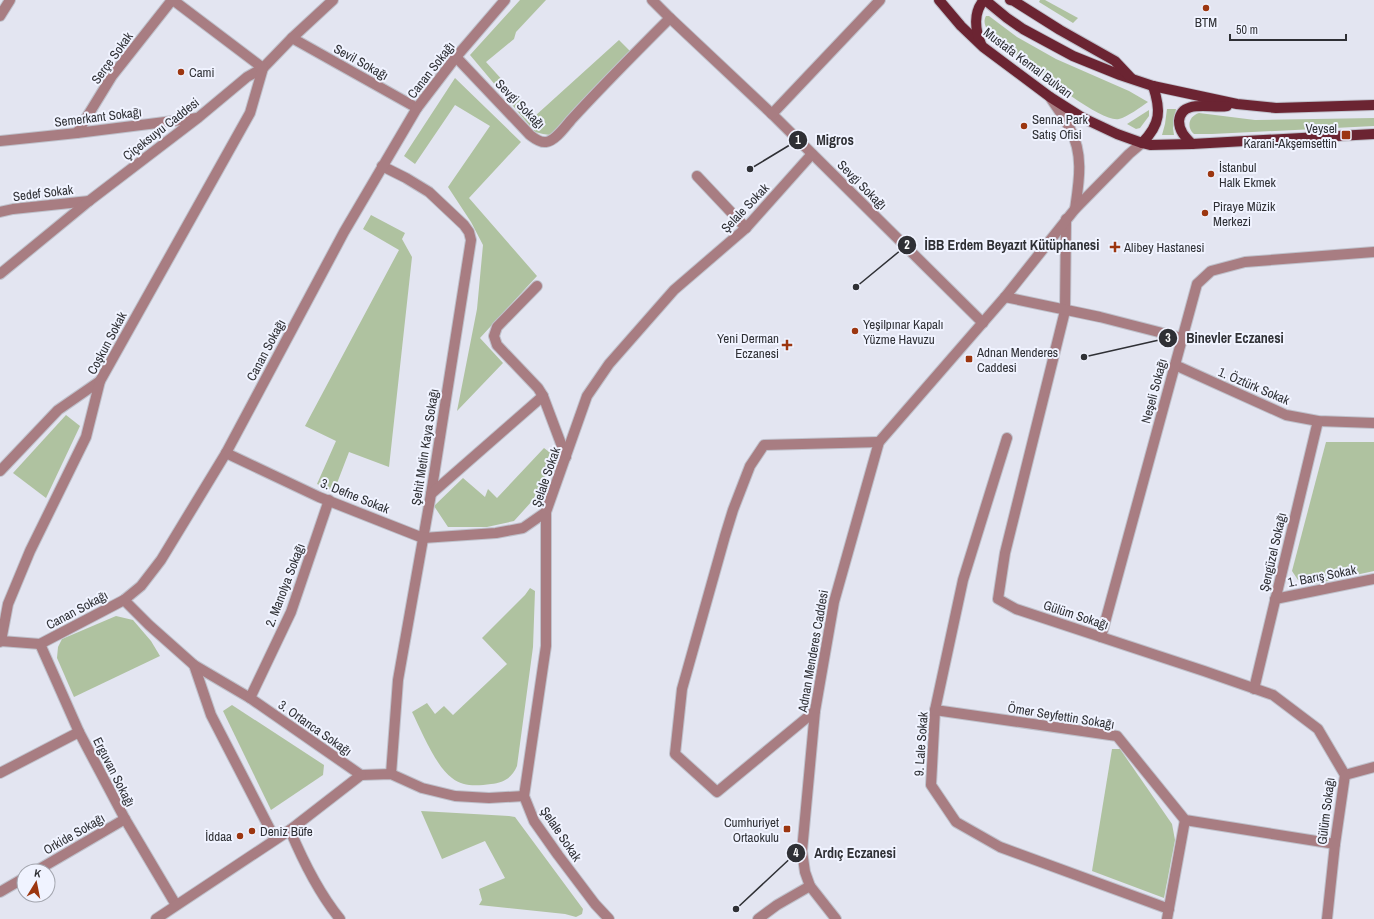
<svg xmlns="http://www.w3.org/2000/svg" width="1374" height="919" viewBox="0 0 1374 919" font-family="'Archivo Narrow',sans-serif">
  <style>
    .green { fill: #afc2a0 }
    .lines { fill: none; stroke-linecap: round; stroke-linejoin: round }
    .minor-casing { stroke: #bfc1cb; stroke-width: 12 }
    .major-casing { stroke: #bfc1cb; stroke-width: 12 }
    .minor { stroke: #a87d82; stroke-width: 10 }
    .major { stroke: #6b2432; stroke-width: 10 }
    .poi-dot { fill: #9c3610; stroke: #f0f3ff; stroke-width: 1.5 }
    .labels { text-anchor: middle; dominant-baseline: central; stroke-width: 4; stroke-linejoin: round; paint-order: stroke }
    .poi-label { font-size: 13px; fill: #2f3035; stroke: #f0f3ff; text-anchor: start }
    .street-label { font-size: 13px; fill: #2f3035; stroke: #f0f3ff }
    .leader { fill: none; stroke: #2f3035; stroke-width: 1.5 }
    .callout-dot { fill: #2f3035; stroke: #f0f3ff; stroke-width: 1.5 }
    .mark-label { font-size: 12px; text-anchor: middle; font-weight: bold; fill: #fff }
    .callout-label { font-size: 14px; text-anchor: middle; font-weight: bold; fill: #2f3035; stroke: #f0f3ff; stroke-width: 4; stroke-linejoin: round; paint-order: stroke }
  </style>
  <rect width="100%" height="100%" fill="#e3e5f1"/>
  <g class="green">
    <polygon points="520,0 546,0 516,32 514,39 486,62 535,116 619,40 630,51 550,135 543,134 535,132 470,55"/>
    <polygon points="1040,0 1045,0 1078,18 1073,23 1039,2"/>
    <path d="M986 16H989L1017 37 1056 59 1129 91 1148 102C1141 107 1127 117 1119 119 1100 125 1010 50 992 36 987 30 982 23 986 16Z"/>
    <polygon points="455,78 521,142 469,198 537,276 480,338 503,363 457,411 477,309 483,245 471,222 448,187 490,126 455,105 415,164 404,156"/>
    <polygon points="1167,109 1176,109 1173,128 1174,135 1162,135 1165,124"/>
    <polygon points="1149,110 1149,116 1140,128 1136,129 1127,124"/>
    <path d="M1199 113 1255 120 1374 118V126L1212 134H1194C1186 127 1189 116 1199 113Z"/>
    <polygon points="371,215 405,233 402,239 412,257 389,467 349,452 334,491 317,484 336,441 305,426 399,250 363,229"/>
    <polygon points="66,415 80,426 46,498 13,473"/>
    <polygon points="1326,442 1374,442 1374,571 1314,584 1298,580 1292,571"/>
    <polygon points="544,448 553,455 545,476 533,500 514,521 487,527 448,527 434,506 463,478 485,497 488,489 497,498"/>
    <path d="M530 588 535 591 533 647 517 766C512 778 503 783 491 784 477 786 463 787 452 778 436 767 421 730 412 712L427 703 435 714 444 706 453 715 507 664 482 638 525 595Z"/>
    <polygon points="116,616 133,620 151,641 160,656 74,697 57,658 58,647 62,639"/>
    <polygon points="232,705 324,765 323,775 271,810 223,711"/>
    <polygon points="1112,749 1120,749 1172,824 1175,840 1164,898 1092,871"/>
    <polygon points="421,811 509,816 515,817 583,909 582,914 576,917 565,914 479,905 482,900 479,889 505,878 485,841 442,859"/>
  </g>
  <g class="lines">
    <defs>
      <g id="minor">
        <polyline points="652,0 670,18 772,114 983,323"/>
        <polyline points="0,16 10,0"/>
        <polyline points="292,38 417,108"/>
        <path d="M456 57 530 135C534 138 540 143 546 142 555 141 565 127 571 120 603 85 636 52 670 18"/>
        <path d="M1050 97C1057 108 1065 118 1070 129 1084 154 1079 182 1075 209"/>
        <polyline points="772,114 880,0"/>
        <polyline points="77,133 112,76 172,0"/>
        <polyline points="0,141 77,133 197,118"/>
        <polyline points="382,166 406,178 429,192 464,225 469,232 471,240 431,494 398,680 391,774"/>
        <polyline points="697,176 746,228"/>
        <polyline points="0,212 13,209 89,201"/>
        <polyline points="1066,219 1065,311 1005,553 998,599 1016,609 1204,671 1273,695 1318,729 1345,775 1335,844 1327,919"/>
        <polyline points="0,274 89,201 199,117 247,77 263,68 292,38 333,0"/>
        <polyline points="537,286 497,327 494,336 497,345 538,388 543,396 566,457"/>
        <polyline points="1005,297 1100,317 1182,338"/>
        <polyline points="1175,365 1286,415 1318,421 1374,423"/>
        <polyline points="1007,438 963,580 935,710 931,785 956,822 1000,847 1169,909"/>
        <polyline points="226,453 319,497 423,538 496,533 523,528 546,512"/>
        <polyline points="0,471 58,410 100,381"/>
        <polyline points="431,494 543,396"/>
        <polyline points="1275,599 1374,579"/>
        <polyline points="124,600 149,625 194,665 250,698 361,775 391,774 422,788 455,796 489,798 524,796"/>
        <polyline points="1101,637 1197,284 1211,271 1245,262 1374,252"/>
        <polyline points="1,641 8,604 30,551 86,437 100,381 250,113 263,68 173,0"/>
        <polyline points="0,642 1,641 40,644 124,600 141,586 161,560 226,453 344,232 417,108 456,57 505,0"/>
        <polyline points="40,644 79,732 125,819 176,905"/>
        <polyline points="194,665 211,715 275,839"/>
        <polyline points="1254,689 1318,421"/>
        <polyline points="250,698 291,612 329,500"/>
        <polyline points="935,710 1117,736 1185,820 1335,844"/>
        <polyline points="815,711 717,792 675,754 682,689 725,536 733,510 750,466 764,445 879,442"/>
        <polyline points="0,773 79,732"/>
        <polyline points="1345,775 1374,767"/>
        <path d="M290 830C303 861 318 892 340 919"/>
        <polyline points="36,871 125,819"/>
        <polyline points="0,892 24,878"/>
        <polyline points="156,919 290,830 361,775"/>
        <polyline points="609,919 595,904 558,855 534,821 524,796 546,646 546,512 587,396 609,364 674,290 746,228 812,154"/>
        <polyline points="758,919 777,905 810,886"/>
        <polyline points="836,919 810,886 805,872 802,851 815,711 834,602 879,442 1005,297 1075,209 1129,154 1142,143"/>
        <polyline points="1167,919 1185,820"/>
      </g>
      <g id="major">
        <polyline points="939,0 961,26 983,47 1050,97 1083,118 1117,134 1142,143 1150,145 1192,144 1374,134"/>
        <polyline points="985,0 1007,18 1023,29 1073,56 1120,75 1153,86 1237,104 1276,108 1374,105"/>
        <polyline points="1010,0 1014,1 1060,30 1115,61 1131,78"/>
        <path d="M981 44C975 30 973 12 984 0"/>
        <path d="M1142 143C1161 124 1161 110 1153 86"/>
        <path d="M1192 144C1185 137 1179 131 1179 121 1181 98 1213 109 1227 106"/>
      </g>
    </defs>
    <use href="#minor" class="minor-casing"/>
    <use href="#major" class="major-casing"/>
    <use href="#minor" class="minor"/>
    <use href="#major" class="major"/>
  </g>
  <g class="poi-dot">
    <circle cx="1206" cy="8" r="4"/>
    <circle cx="181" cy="72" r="4"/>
    <circle cx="1024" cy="126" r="4"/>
    <rect x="1341" y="130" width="10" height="10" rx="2"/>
    <circle cx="1211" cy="174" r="4"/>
    <circle cx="1205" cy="213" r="4"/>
    <path d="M1113 241h4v4h4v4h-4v4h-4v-4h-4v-4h4z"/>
    <circle cx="855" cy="331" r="4"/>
    <path d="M785 339h4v4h4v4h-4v4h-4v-4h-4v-4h4z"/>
    <rect x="965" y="355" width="8" height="8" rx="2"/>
    <rect x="783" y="825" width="8" height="8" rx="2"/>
    <circle cx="252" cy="831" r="4"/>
    <circle cx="240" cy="836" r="4"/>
  </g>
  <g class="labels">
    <g class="poi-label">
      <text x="1206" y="22" text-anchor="middle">BTM</text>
      <text x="189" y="72">Cami</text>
      <text x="1032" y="119">Senna Park<tspan x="1032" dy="15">Satış Ofisi</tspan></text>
      <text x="1337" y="128" text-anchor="end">Veysel<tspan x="1337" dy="15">Karani-Akşemsettin</tspan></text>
      <text x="1219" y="167">İstanbul<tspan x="1219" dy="15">Halk Ekmek</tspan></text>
      <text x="1213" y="206">Piraye Müzik<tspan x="1213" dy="15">Merkezi</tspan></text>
      <text x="1124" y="247">Alibey Hastanesi</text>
      <text x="863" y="324">Yeşilpınar Kapalı<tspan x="863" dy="15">Yüzme Havuzu</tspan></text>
      <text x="779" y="338" text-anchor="end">Yeni Derman<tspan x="779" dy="15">Eczanesi</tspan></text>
      <text x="977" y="352">Adnan Menderes<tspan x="977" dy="15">Caddesi</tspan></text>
      <text x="779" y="822" text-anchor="end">Cumhuriyet<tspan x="779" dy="15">Ortaokulu</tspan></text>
      <text x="260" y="831">Deniz Büfe</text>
      <text x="232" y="836" text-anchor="end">İddaa</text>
    </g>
    <g class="street-label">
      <text transform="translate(112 58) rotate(-54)">Serçe Sokak</text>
      <text transform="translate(361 62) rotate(29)">Sevil Sokağı</text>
      <text transform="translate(1028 63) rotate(37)">Mustafa Kemal Bulvarı</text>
      <text transform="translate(431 70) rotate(-52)">Canan Sokağı</text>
      <text transform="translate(520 104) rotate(45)">Sevgi Sokağı</text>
      <text transform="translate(98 117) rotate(-7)">Semerkant Sokağı</text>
      <text transform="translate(161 129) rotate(-38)">Çiçeksuyu Caddesi</text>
      <text transform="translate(862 185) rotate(45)">Sevgi Sokağı</text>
      <text transform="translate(43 193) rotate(-7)">Sedef Sokak</text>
      <text transform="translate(745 208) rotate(-46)">Şelale Sokak</text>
      <text transform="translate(107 343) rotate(-62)">Coşkun Sokak</text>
      <text transform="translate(266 350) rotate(-62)">Canan Sokağı</text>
      <text transform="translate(1254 386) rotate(23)">1. Öztürk Sokak</text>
      <text transform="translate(1154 391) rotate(-75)">Neşeli Sokağı</text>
      <text transform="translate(425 447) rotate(-81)">Şehit Metin Kaya Sokağı</text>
      <text transform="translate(546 477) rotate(-71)">Şelale Sokak</text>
      <text transform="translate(355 496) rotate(22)">3. Defne Sokak</text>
      <text transform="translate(1273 552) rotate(-77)">Şengüzel Sokağı</text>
      <text transform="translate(1322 576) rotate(-11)">1. Barış Sokak</text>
      <text transform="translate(285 585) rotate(-69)">2. Manolya Sokağı</text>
      <text transform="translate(77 610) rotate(-28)">Canan Sokağı</text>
      <text transform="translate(1076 615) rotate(18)">Gülüm Sokağı</text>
      <text transform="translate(813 651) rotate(-80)">Adnan Menderes Caddesi</text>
      <text transform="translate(1061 716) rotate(9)">Ömer Seyfettin Sokağı</text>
      <text transform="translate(315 728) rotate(35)">3. Ortanca Sokağı</text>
      <text transform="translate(921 744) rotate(-86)">9. Lale Sokak</text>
      <text transform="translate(114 772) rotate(63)">Erguvan Sokağı</text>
      <text transform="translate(1326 811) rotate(-83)">Gülüm Sokağı</text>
      <text transform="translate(74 834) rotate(-30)">Orkide Sokağı</text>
      <text transform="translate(561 834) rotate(56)">Şelale Sokak</text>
    </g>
  </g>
  <path class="leader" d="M750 169L798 140M856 287L907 245M1084 357L1168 338M736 909L796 853"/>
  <g class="callout-dot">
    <circle cx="750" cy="169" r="4"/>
    <circle cx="856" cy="287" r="4"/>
    <circle cx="1084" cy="357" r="4"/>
    <circle cx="736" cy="909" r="4"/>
    <circle cx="798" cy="140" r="10"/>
    <circle cx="907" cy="245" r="10"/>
    <circle cx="1168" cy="338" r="10"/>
    <circle cx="796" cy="853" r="10"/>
  </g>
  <g class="mark-label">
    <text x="798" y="144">1</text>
    <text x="907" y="249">2</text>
    <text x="1168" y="342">3</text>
    <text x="796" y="857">4</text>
  </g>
  <g class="callout-label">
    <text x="835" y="145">Migros</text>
    <text x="1012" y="250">İBB Erdem Beyazıt Kütüphanesi</text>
    <text x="1235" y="343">Binevler Eczanesi</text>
    <text x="855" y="858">Ardıç Eczanesi</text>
  </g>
  <g transform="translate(36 883) rotate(10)"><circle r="19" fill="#f0f3ff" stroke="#a3a5ae"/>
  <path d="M0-3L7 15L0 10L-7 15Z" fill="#9c3610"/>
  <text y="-6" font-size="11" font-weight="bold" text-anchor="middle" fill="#2f3035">K</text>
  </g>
  <path d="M1230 34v6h116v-6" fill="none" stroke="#2f3035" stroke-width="2"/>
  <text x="1236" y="34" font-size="12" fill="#2f3035" stroke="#f0f3ff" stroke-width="3" paint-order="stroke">50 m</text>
</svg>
